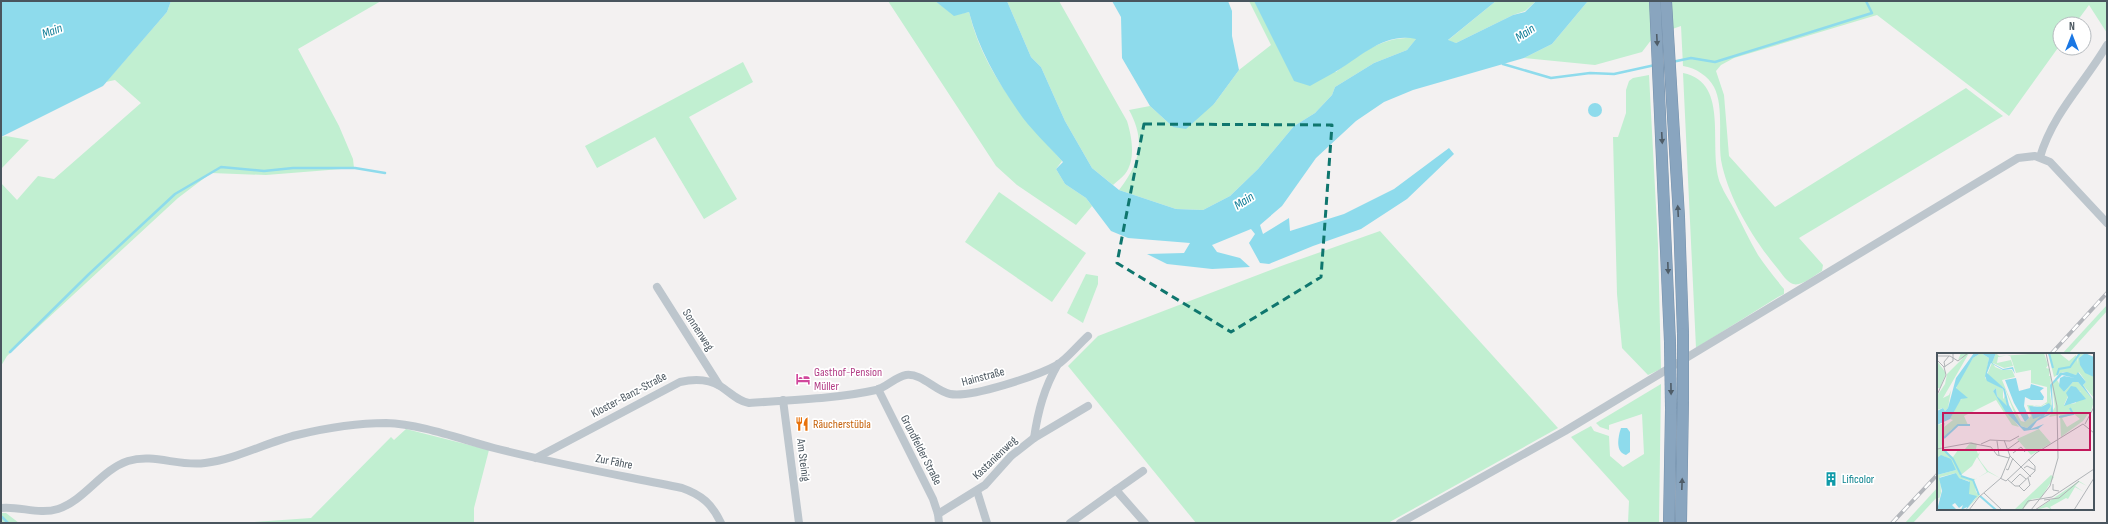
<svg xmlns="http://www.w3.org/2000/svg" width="2108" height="524" viewBox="0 0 2108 524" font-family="'Sofia Sans Condensed',sans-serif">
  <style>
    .green { fill: #c1efd1 }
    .water { fill: #8edbec }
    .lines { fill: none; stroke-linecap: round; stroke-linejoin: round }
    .stream { stroke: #8edbec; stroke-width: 2.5 }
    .highway-casing { stroke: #7490ab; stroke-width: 12 }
    .minor { stroke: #bdc6cd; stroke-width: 8 }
    .highway { stroke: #89a5bf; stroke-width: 11 }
    .rail-casing { stroke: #b3b6bb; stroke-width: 4 }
    .rail { stroke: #fff; stroke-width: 2.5; stroke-dasharray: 8; stroke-linecap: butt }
    .highway-bridge-casing { stroke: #7490ab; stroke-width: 12; stroke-linecap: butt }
    .highway-bridge { stroke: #89a5bf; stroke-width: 11 }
    .oneway { fill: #4f5d68 }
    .marked { fill: none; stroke: #0f766e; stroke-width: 3; stroke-dasharray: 8 5; stroke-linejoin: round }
    .labels { text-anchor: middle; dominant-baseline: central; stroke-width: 3.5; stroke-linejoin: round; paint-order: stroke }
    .street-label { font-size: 12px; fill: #49555e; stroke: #fff }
    .hotel-label { font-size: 12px; fill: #b23c85; stroke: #fff; text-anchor: start }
    .food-label { font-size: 12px; fill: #c56008; stroke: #fff; text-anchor: start }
    .culture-label { font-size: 12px; fill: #0d838f; stroke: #fff; text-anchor: start }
    .water-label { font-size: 13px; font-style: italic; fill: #0e7c96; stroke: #fff }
    .inset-river { fill: none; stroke: #8edbec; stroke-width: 2 }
    .inset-road { fill: none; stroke: #afb3b6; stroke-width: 1 }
    .view { fill: #c2185b; fill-opacity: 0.15; stroke: #c2185b; stroke-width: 2 }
    .inset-edge { fill: none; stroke: #49555e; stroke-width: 2 }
  </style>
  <rect width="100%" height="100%" fill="#f3f1f1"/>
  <g class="green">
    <polygon points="171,1 381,1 298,49 339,126 353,159 354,168 266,175 211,173 178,198 7,356 1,366 1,183 17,200 38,176 54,179 141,103 115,80 106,82 167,12"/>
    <path d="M888 1H935L954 15 969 12C983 72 1023 117 1062 161L1056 169 1065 184 1086 198 1092 206 1076 225 1017 185 996 166Z"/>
    <path d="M1007 1H1059L1127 121C1132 137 1136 160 1125 174 1122 178 1117 181 1113 185L1092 168 1065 121 1041 67 1031 57Z"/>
    <path d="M1249 1H1254L1336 72C1362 53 1382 36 1417 38L1407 50 1374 63 1335 87 1332 95 1315 113 1294 126 1258 169 1230 196 1203 210 1176 209 1119 190C1140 163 1146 141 1129 110L1150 106 1173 127 1214 104 1239 70 1271 45Z"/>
    <polygon points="1496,1 1536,1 1525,11 1513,15 1456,43 1447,41"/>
    <path d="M1588 1H2107V33L2089 5 2075 24H2060V45L2009 116 1877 15 1734 58 1721 65 1716 71 1724 95 1729 156 1775 207 1966 88 2003 116 1799 238 1823 265 1822 271C1815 275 1801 287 1793 284 1787 282 1782 274 1778 269 1753 239 1728 198 1721 160 1718 138 1724 106 1714 87 1708 76 1696 68 1683 66L1681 26 1655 35 1642 52 1595 65 1524 58 1552 44Z"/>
    <polygon points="743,62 753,82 689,117 737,199 704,219 655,137 597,168 585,146"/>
    <path d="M1683 73C1732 83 1706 150 1721 185 1724 193 1730 201 1734 209 1742 224 1749 240 1758 255 1766 267 1775 278 1784 289V294L1778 297 1696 348Z"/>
    <polygon points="1649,75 1658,245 1661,369 1648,375 1622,348 1617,294 1613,137 1618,137 1626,113 1626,90 1629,81 1633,78"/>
    <polygon points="6,136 29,140 1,169 1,137"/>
    <polygon points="999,192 1086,253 1052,302 965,242"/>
    <polygon points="1380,231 1558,428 1388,523 1196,523 1068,366 1098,336 1284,265"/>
    <polygon points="1086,274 1098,276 1098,284 1083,323 1067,313"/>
    <polygon points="2107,305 2107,311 2068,354 2062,354"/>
    <polygon points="1661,384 1659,523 1628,523 1629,501 1571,437 1591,426 1594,431 1609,436 1610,456 1623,467 1644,454 1642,414 1609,425 1609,430 1600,427 1596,423"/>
    <polygon points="406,429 489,450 474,508 474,523 241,523 311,518 391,437 394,440"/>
    <polygon points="1938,487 1938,496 1913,523 1905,523"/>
    <polygon points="1,513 6,513 19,523 3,523 1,521"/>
  </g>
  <g class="water">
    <polygon points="1,1 171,1 167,12 103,86 1,137"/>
    <path d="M935 1H1007L1031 57 1041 67 1065 121 1092 168 1119 190 1176 209 1203 210 1230 196 1258 169 1294 126 1315 113 1332 95 1335 87 1374 63 1407 50 1416 39C1384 32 1361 57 1335 72 1327 77 1318 81 1310 86L1294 81 1254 1H1496L1448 40 1456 43 1513 15 1525 12 1536 1H1588L1552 44 1524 58 1413 90 1384 102 1356 121 1316 158 1282 206 1260 225 1263 234 1289 218 1290 231 1344 214 1394 189 1449 148 1454 154 1407 199 1361 229 1313 246 1269 264 1260 263 1249 243 1255 234 1251 229 1212 245 1217 252 1240 258 1250 267 1212 269 1167 264 1147 254 1184 253 1190 243 1128 238 1111 231 1086 198 1065 184 1056 169 1063 162C1048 145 1030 129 1018 111 997 81 978 48 969 12L954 16Z"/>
    <polygon points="1112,1 1228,1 1232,11 1232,36 1239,70 1214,104 1186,129 1173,127 1150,106 1122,58 1121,17"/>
    <circle cx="1595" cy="110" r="7"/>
    <path d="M1621 428H1627L1630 432V452L1626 455C1615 452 1618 437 1621 428Z"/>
  </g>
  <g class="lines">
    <g class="stream">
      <polyline points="1672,62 1691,58 1715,62 1872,13 1866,1"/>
      <polyline points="1503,64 1551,78 1590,73 1614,74 1655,65"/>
      <polyline points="10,352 89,274 175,194 221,167 264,171 293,168 355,168 385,173"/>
      <polyline points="2,517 8,523"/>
    </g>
    <defs>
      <g id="highway">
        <polyline points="1655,1 1670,342"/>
        <polyline points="1666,1 1679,217 1683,334"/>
        <polyline points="1669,523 1671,409"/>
        <polyline points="1681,523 1683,400"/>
      </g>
    </defs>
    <use href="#highway" class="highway-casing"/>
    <g class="minor">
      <path d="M2040 157C2053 113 2084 84 2107 45"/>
      <polyline points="657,287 719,385"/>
      <polyline points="878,389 933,499 938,514 939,523"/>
      <polyline points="783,400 799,523"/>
      <path d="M1034 438C1038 411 1044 388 1058 364"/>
      <path d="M536 458 680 382C693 379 708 379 720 386 730 392 737 401 749 403 791 400 835 399 876 390 887 387 895 377 906 375 922 373 935 391 950 394 971 398 1037 376 1057 365 1066 360 1079 344 1088 336"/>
      <polyline points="1116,490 1143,471"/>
      <polyline points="977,491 987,523"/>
      <path d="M1 508C20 506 39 515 58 509 85 500 101 470 128 461 154 453 179 467 205 463 237 459 267 442 297 435 326 428 357 423 386 423 421 424 460 439 494 448 556 464 619 475 682 488 702 495 712 504 721 523"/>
      <polyline points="938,514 985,485 1011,456 1034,438 1088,406"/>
      <polyline points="1070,523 1116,490 1145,523"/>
      <polyline points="1400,523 1565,431 2018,158 2035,156 2050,162 2107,223"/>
    </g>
    <use href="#highway" class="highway"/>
    <defs>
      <g id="rail">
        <polyline points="2051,354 2107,293"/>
        <polyline points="1892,523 1938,474"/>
      </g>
    </defs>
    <use href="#rail" class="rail-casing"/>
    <use href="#rail" class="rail"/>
    <defs>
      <g id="highway-bridge">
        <polyline points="1683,334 1683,400"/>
        <polyline points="1670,342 1671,409"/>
      </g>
    </defs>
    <use href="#highway-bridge" class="highway-bridge-casing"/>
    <use href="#highway-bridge" class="highway-bridge"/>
  </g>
  <defs><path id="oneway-solid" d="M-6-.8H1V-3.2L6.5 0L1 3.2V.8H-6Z"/></defs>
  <g class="oneway">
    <use href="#oneway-solid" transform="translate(1657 40) rotate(87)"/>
    <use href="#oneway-solid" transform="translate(1662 138) rotate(87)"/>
    <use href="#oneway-solid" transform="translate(1678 211) rotate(-93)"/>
    <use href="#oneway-solid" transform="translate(1668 268) rotate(88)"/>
    <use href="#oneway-solid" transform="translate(1671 389) rotate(89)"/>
    <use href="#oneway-solid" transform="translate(1682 484) rotate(-88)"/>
  </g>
  <path class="marked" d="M1144 124 1332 125 1321 277 1231 332 1117 263Z"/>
  <defs>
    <symbol id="hotel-bare" viewBox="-9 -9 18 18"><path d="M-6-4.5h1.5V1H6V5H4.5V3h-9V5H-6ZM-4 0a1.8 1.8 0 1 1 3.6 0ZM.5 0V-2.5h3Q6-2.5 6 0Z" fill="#d1479c" stroke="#fff" stroke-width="2.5" paint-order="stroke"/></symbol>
    <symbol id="restaurant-bare" viewBox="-9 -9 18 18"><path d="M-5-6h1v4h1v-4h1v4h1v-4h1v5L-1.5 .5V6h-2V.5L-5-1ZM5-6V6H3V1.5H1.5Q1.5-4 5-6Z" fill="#e8710a" stroke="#fff" stroke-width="2.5" paint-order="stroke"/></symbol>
    <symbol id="building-bare" viewBox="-9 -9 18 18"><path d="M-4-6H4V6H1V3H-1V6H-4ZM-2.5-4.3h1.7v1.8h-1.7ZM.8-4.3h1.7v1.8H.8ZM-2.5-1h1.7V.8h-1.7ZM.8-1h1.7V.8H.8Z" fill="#0f9aa8" stroke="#fff" stroke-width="2.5" paint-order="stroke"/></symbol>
  </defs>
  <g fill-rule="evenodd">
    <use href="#hotel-bare" x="793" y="369" width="20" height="20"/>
    <use href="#restaurant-bare" x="792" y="414" width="20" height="20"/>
    <use href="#building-bare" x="1821" y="469" width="20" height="20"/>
  </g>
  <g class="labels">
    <g class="street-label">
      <text transform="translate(698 330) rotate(57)">Sonnenweg</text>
      <text transform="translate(983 377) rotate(-15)">Hainstraße</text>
      <text transform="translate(629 395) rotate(-28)">Kloster-Banz-Straße</text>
      <text transform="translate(921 450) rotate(63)">Grundfelder Straße</text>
      <text transform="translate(995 458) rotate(-44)">Kastanienweg</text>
      <text transform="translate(803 460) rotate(83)">Am Steinig</text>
      <text transform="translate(614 462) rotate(11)">Zur Fähre</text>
    </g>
    <g class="hotel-label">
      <text x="814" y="372">Gasthof-Pension<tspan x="814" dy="14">Müller</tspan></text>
    </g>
    <g class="food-label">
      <text x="813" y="424">Räucherstübla</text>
    </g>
    <g class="culture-label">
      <text x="1842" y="479">Lificolor</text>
    </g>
    <g class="water-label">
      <text transform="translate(52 31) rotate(-20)">Main</text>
      <text transform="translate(1525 33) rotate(-34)">Main</text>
      <text transform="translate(1244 201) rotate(-33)">Main</text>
    </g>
  </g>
  <g transform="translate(1937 353)">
    <rect width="157" height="157" fill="#f3f1f1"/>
    <path d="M24 0H32L6 45 12 42 14 37 11 55 8 58 6 55 0 57V43L8 31 10 21 25 6 26 4 21 7ZM44 0 52 5 48 25 66 36V45L67 46V42L73 59 60 43 59 35 56 38 82 74 75 72 59 47 27 63 31 72H21L14 77 6 86 4 96 16 104 21 97 28 96 34 89 40 91 39 96 41 101 43 99 41 104 44 109 51 118 63 125 51 119 37 127 39 139 43 142 29 157 39 145 36 146 37 143 32 142V128L21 125 19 120 3 124 4 140 0 152 2 145H0V122L19 117 7 103 0 105V72L8 70 7 74 16 67 13 66 22 48 26 45 19 36 22 27 36 5ZM40 104 50 119 39 126 27 125 24 122 35 113ZM59 0 62 3 107 0 112 15 111 12 109 15 113 16 112 23H114L113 41 115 54 112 61 107 63 114 53 108 51 104 54 95 52 101 63H105L90 75 82 72 68 36 50 22ZM73 2 79 20 94 17V30L110 34V49L104 53 90 52 94 63 88 69 84 68 75 51 65 27 78 24 75 17H65L58 14 56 10 67 15 76 13 74 7 60 10 61 4ZM111 0H122L132 8 139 2 141 11 140 2 148 0 142 5 157 24V45L146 32 149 29 142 19 139 22 126 19 117 24ZM0 8 9 20 3 35H0ZM119 25 127 39 136 29H141L157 48 153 62 151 61 146 68 124 84 123 62 112 64 118 54 115 32ZM135 34 144 39 138 42 139 50 127 52ZM137 61 143 66 130 74 125 65ZM102 76 114 90 94 102 80 86ZM114 122 117 124 104 145 95 146 85 157H77ZM142 128 150 133 142 129 138 133 147 139 138 134 131 146 129 145 113 154 115 157 110 154 99 157Z" fill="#c1efd1" fill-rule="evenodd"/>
    <path d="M37 0H59L55 10 66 16 76 14 78 21 75 16 66 17 54 10 50 20 68 36 72 52 84 73 90 75 104 63 96 66 92 53 104 54 112 50 114 53 107 63 113 60 115 51 113 32 123 20 130 19 139 22 141 19 149 29 146 32 157 48 141 29H136L127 39 122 33 123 25 127 23 138 25 125 22 115 32 116 60 100 68 94 76 107 71 101 76 87 78 68 58 56 38 59 35 60 43 70 53 66 36 50 28 48 23 52 5 44 0 36 5 19 35 31 45 24 46 13 66 0 72V58L6 55 8 58 11 55 19 25ZM148 0 157 4V24L148 20 143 12 142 5ZM79 25 82 38 93 35 94 31 107 35 103 38 107 44 106 47H94L88 44 87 53 92 65 88 69 77 50 68 27ZM134 33 139 34 149 46 127 53 131 44 129 40ZM4 102 14 106 19 117 0 122V105ZM19 120 22 125 33 129 32 141 40 143 29 157 30 154 24 157 26 152 22 155 18 150 15 152 20 157H0L5 138 2 125Z" fill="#8edbec"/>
    <path class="inset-river" d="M112 0 116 15M120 22 122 16 133 14 143 0M122 64 136 61 133 55M7 85 21 72H33M6 96 16 106 24 122M24 123 36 127 42 142M43 143 59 157"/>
    <path class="inset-road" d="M0 3H13L21 8 31 0M0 7 7 14 9 22 0 42M7 14 16 8V0M8 14 7 9 12 3M148 71 157 54M67 87 73 103 94 124M60 88 62 102M44 91 53 87 73 88 82 83M0 96 33 90 54 94 60 102 72 105M71 96 82 88M76 100 84 94 88 99M87 115 90 113 98 117M69 116 71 117 76 105M63 125 69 128 99 100 146 71 157 80M70 126 78 133H82M74 130 83 121 89 126M116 131V137L122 138M82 133 98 118V113L91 106M82 133 87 138 93 132 91 125M47 140 65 157M107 147 122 145 142 128M32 157 42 144 64 125 73 103M85 157 91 148 115 144 157 116M94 157 113 133 121 105 120 53 109 0M98 157 113 147M137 157 157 125"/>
    <path class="view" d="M6 60H153V97H6Z"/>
    <rect width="157" height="157" class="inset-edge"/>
  </g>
  <rect width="2108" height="524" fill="none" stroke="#49555e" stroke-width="4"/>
  <g transform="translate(2072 36)"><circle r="19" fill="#ffffff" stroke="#b6bbbf"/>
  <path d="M0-3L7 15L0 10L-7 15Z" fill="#1a77e4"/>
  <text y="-6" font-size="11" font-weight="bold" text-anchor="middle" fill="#49555e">N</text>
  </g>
</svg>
